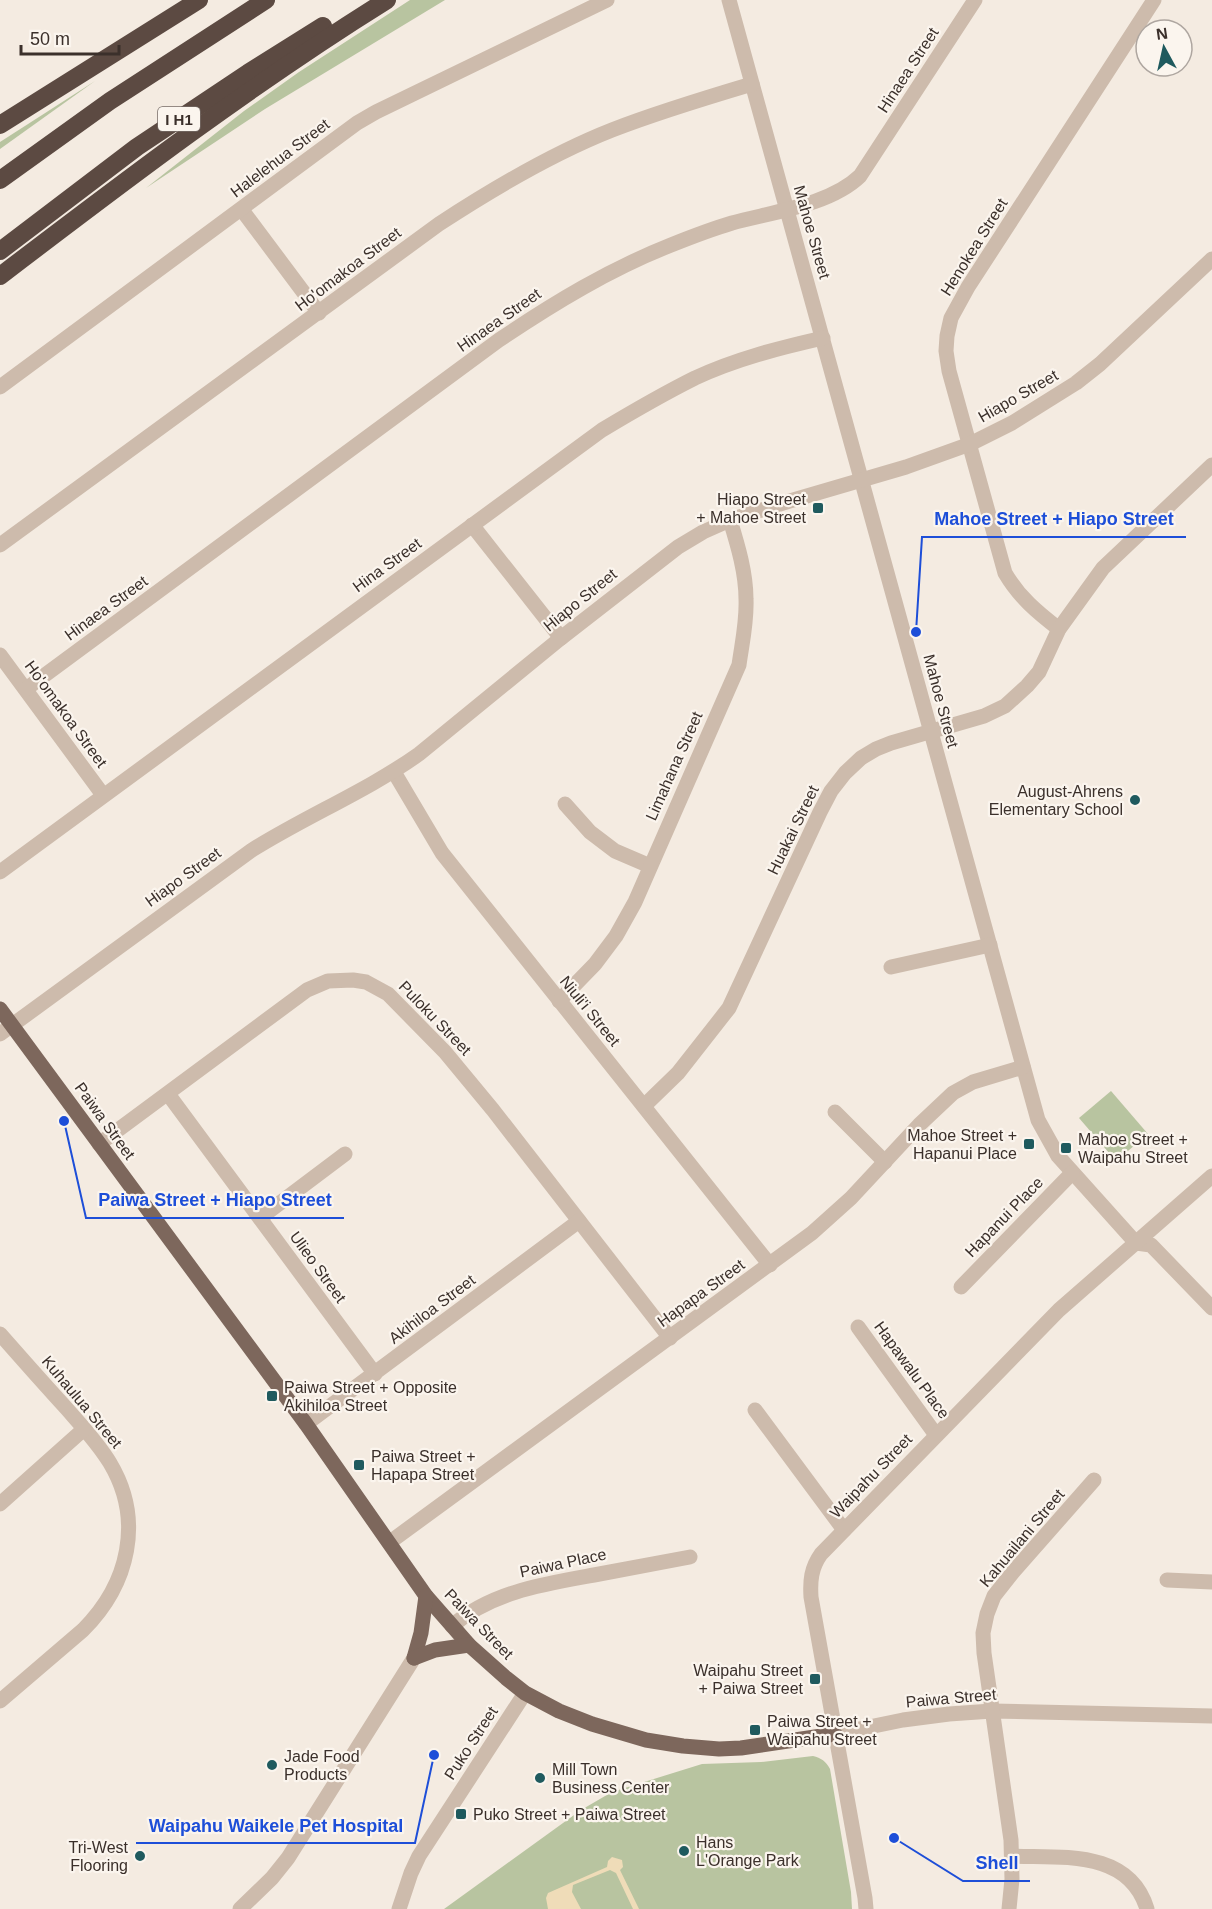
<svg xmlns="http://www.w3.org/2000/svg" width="1212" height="1909" viewBox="0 0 1212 1909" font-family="Helvetica,sans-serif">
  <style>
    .green { fill: #b8c4a0 }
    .sand { fill: #efdcb8 }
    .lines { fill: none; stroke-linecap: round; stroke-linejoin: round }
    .minor { stroke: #cdbbac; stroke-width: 15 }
    .major { stroke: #7d675c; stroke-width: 15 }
    .highway { stroke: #5c4a42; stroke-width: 18 }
    .poi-dot { fill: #1f5a5e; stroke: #fbf5ee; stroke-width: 2 }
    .labels { text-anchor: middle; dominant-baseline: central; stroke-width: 4.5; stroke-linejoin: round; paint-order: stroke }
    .shield { fill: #fbf5ee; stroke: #756b66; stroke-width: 1.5 }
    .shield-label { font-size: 15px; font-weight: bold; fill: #3b302b }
    .street-label { font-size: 16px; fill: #3b302b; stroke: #fbf5ee }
    .poi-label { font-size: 16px; fill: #3b302b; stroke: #fbf5ee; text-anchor: start }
    .leader { fill: none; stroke: #1d4ed8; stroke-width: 2 }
    .callout-dot { fill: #1d4ed8; stroke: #fbf5ee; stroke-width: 2 }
    .callout-label { font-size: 18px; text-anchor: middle; font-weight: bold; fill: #1d4ed8; stroke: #fbf5ee; stroke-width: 4.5; stroke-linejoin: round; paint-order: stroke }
  </style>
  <rect width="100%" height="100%" fill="#f4ebe1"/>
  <g class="green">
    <polygon points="410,0 445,0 265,109 146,188 244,111 299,72"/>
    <polygon points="95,81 0,149 0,142"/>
    <polygon points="1111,1091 1148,1134 1116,1161 1079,1118"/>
    <path d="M813 1756C821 1758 826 1761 830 1769L851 1892 852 1909H444L581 1810 612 1792 702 1764 761 1762Z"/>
  </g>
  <polygon class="sand" points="612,1857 622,1860 623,1867 620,1870 639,1909 633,1909 616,1873 610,1870 573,1885 572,1892 581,1909 548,1909 546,1898 548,1893 607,1867 608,1861"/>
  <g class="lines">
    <g class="minor">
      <polyline points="729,0 1038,1120 1058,1156 1136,1243"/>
      <polyline points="242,210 319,313"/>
      <polyline points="0,387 357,123 376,112 607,0"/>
      <polyline points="472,525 561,638"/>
      <path d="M0 545 439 224C494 188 551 154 612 130 658 112 705 98 752 84"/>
      <path d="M1059 629C1037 612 1019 597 1005 573L949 371 946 351 947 336 951 318 968 287 1154 0"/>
      <polyline points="0,655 103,795"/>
      <path d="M26 689 499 340C554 303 610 269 671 245 691 237 712 229 732 223 772 212 830 205 860 176L975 0"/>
      <polyline points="394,772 442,853 770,1265"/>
      <polyline points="565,804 590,832 615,851 650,866"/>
      <path d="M0 872 602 430C632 412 663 394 695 378 736 359 779 348 823 338"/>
      <polyline points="891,967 990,945"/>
      <path d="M559 1001 595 964 616 936 635 902 739 665C742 643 747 622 746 599 746 573 738 546 730 520"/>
      <path d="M0 1034 252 850C306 816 367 791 419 754L561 638 678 547 703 532 730 520 783 503 906 467 970 444 1012 423 1076 383 1100 364 1212 259"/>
      <polyline points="168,1094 375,1374"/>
      <polyline points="644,1106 678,1073 729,1008 820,812 831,791 845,773 861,758 876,749 891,743 984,716 1005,706 1027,686 1039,672 1059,629 1103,568 1212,465"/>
      <polyline points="835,1112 885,1162"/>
      <polyline points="99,1144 307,990 328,981 353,980 366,982 388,994 445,1052 493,1110 670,1338"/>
      <polyline points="260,1218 345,1154"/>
      <polyline points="1136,1243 1151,1245 1212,1308"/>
      <polyline points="961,1287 1072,1173"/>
      <polyline points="858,1327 936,1435"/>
      <path d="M0 1334C22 1359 44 1384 67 1409 82 1426 98 1443 110 1463 144 1520 129 1584 83 1630L0 1701"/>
      <polyline points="755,1410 844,1530"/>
      <polyline points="306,1424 579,1221"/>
      <polyline points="0,1504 84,1429"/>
      <polyline points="390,1542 812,1233 851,1198 919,1125 953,1093 973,1082 1023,1067"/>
      <polyline points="1167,1580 1212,1582"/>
      <path d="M452 1626C491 1592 544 1584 594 1575 626 1569 658 1563 690 1557"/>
      <polyline points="835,1734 903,1720 949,1714 992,1711 1212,1716"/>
      <path d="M1012 1856C1061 1858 1129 1849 1147 1909"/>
      <polyline points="240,1909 272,1878 288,1858 414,1658"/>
      <polyline points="399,1909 411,1873 419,1856 525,1693"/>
      <path d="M866 1909 865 1898 811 1597C810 1581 811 1568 821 1554L1059 1310 1212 1176"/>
      <polyline points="1009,1909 1012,1879 1011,1840 984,1653 983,1633 987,1614 994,1596 1013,1572 1094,1480"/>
    </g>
    <g class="major">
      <polyline points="0,1009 306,1424 426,1596 469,1645 506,1678 525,1693 559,1711 592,1724 646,1740 683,1746 719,1749 741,1748 835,1734"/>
      <polyline points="414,1658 421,1633 426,1596"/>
      <polyline points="414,1658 435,1650 469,1645"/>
    </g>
    <g class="highway">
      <polyline points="0,125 199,0"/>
      <polyline points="0,180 110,101 266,0"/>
      <polyline points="0,251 137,147 248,73 323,26"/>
      <path d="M0 276C126 180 252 84 387 0"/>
    </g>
  </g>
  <g class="poi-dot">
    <rect x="812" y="502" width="12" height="12" rx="3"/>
    <circle cx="1135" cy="800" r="6"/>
    <rect x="1023" y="1138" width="12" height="12" rx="3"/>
    <rect x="1060" y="1142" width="12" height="12" rx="3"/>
    <rect x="266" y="1390" width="12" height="12" rx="3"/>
    <rect x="353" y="1459" width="12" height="12" rx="3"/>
    <rect x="809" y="1673" width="12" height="12" rx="3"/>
    <rect x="749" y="1724" width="12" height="12" rx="3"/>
    <circle cx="272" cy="1765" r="6"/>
    <circle cx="540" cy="1778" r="6"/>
    <rect x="455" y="1808" width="12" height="12" rx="3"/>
    <circle cx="684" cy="1851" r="6"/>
    <circle cx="140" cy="1856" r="6"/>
  </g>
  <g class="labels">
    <rect class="shield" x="158" y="107" width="42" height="24" rx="4.5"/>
    <g class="shield-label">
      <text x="179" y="119">I H1</text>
    </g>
    <g class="street-label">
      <text transform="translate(908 70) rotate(-57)">Hinaea Street</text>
      <text transform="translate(280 158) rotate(-37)">Halelehua Street</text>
      <text transform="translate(812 232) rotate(74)">Mahoe Street</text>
      <text transform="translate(974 247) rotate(-58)">Henokea Street</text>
      <text transform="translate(348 269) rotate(-37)">Ho'omakoa Street</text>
      <text transform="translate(499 320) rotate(-35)">Hinaea Street</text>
      <text transform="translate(1018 396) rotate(-30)">Hiapo Street</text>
      <text transform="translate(387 565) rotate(-36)">Hina Street</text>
      <text transform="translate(580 600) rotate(-39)">Hiapo Street</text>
      <text transform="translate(106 608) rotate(-36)">Hinaea Street</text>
      <text transform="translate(941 701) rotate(75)">Mahoe Street</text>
      <text transform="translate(66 714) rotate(54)">Ho'omakoa Street</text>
      <text transform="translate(674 766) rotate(-66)">Limahana Street</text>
      <text transform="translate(793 830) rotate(-64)">Huakai Street</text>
      <text transform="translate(183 877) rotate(-36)">Hiapo Street</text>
      <text transform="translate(590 1011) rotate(51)">Niuli'i Street</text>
      <text transform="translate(435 1018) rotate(46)">Puloku Street</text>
      <text transform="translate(105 1121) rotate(54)">Paiwa Street</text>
      <text transform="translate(1004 1217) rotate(-46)">Hapanui Place</text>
      <text transform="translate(318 1267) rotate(54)">Ulieo Street</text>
      <text transform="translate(701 1293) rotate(-36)">Hapapa Street</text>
      <text transform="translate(432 1309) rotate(-37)">Akihiloa Street</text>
      <text transform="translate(912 1370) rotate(54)">Hapawalu Place</text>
      <text transform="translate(82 1402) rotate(50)">Kuhaulua Street</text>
      <text transform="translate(871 1476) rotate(-46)">Waipahu Street</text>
      <text transform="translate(1022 1538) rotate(-50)">Kahuailani Street</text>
      <text transform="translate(563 1563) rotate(-12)">Paiwa Place</text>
      <text transform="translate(479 1624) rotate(46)">Paiwa Street</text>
      <text transform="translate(951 1698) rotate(-5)">Paiwa Street</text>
      <text transform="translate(471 1743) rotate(-57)">Puko Street</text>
    </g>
    <g class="poi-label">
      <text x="806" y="499" text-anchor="end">Hiapo Street<tspan x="806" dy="18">+ Mahoe Street</tspan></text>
      <text x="1123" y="791" text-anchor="end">August-Ahrens<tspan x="1123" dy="18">Elementary School</tspan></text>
      <text x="1017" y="1135" text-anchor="end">Mahoe Street +<tspan x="1017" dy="18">Hapanui Place</tspan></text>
      <text x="1078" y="1139">Mahoe Street +<tspan x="1078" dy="18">Waipahu Street</tspan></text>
      <text x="284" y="1387">Paiwa Street + Opposite<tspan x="284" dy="18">Akihiloa Street</tspan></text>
      <text x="371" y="1456">Paiwa Street +<tspan x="371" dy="18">Hapapa Street</tspan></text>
      <text x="803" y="1670" text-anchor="end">Waipahu Street<tspan x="803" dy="18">+ Paiwa Street</tspan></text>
      <text x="767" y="1721">Paiwa Street +<tspan x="767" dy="18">Waipahu Street</tspan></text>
      <text x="284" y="1756">Jade Food<tspan x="284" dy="18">Products</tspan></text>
      <text x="552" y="1769">Mill Town<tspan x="552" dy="18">Business Center</tspan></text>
      <text x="473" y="1814">Puko Street + Paiwa Street</text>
      <text x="696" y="1842">Hans<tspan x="696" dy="18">L'Orange Park</tspan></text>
      <text x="128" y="1847" text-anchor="end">Tri-West<tspan x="128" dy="18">Flooring</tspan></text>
    </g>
  </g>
  <path class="leader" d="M916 632L922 537H1186M64 1121L86 1218H344M434 1755L415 1843H136M894 1838L963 1881H1030"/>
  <g class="callout-dot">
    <circle cx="916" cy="632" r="6"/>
    <circle cx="64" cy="1121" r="6"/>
    <circle cx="434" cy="1755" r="6"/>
    <circle cx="894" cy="1838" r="6"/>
  </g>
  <g class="callout-label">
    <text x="1054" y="525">Mahoe Street + Hiapo Street</text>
    <text x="215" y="1206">Paiwa Street + Hiapo Street</text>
    <text x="276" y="1832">Waipahu Waikele Pet Hospital</text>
    <text x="997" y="1869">Shell</text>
  </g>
  <g transform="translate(1164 48) rotate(352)"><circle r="28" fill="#fbf5ee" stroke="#aea6a0" stroke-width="1.5"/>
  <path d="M0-4.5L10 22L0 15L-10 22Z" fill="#1f5a5e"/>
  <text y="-9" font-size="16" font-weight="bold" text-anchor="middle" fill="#3b302b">N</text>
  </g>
  <path d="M21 45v9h98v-9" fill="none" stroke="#3b302b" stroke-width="3"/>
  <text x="30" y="45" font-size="18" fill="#3b302b" stroke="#fbf5ee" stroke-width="4.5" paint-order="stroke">50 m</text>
</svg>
